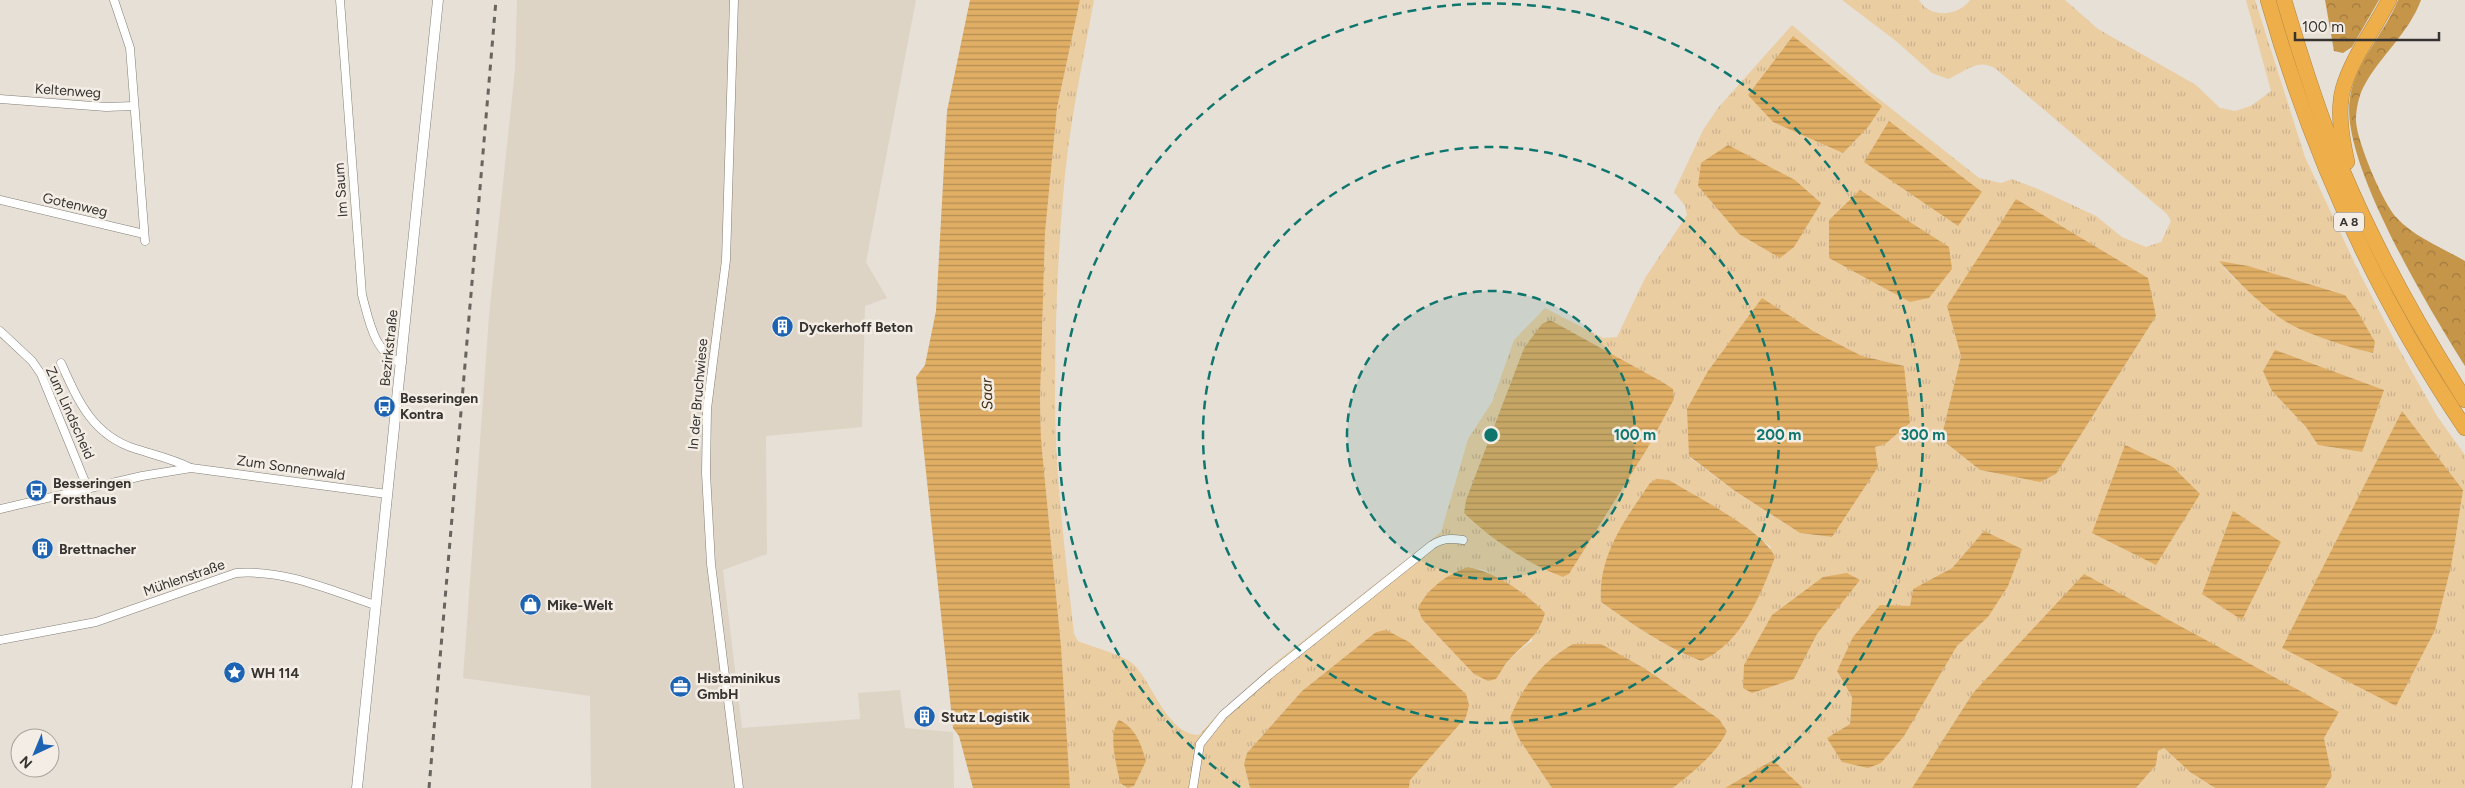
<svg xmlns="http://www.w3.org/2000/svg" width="2465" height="788" viewBox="0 0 2465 788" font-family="Figtree,sans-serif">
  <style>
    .built { fill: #ded4c5 }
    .grass { fill: url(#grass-tufts); fill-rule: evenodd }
    .forest { fill: url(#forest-crowns) }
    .water { fill: url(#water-rules) }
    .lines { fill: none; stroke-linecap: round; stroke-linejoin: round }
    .minor-casing { stroke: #837e77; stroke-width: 9 }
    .tertiary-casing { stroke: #837e77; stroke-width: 11 }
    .motorway-casing { stroke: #ae8441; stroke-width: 16 }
    .minor { stroke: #fff; stroke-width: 8 }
    .tertiary { stroke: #fff; stroke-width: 10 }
    .motorway { stroke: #eeaf4a; stroke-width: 15 }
    .rail { stroke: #68645f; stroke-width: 3; stroke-dasharray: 6 6; stroke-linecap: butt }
    .ring { fill: none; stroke: #0f766e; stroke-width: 2.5; stroke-dasharray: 9 6 }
    .labels { text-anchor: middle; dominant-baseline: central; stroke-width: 5; stroke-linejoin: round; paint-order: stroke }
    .shield { fill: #f3ede5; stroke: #6f6b66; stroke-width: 1 }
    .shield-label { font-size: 12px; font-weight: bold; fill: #363330 }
    .street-label { font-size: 14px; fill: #363330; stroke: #f3ede5 }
    .poi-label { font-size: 14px; font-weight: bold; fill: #363330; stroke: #f3ede5; text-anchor: start }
    .water-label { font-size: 15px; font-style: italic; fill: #422e0c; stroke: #f3ede5 }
    .centre { fill: #0f766e; stroke: #f3ede5; stroke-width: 2.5 }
    .ring-label { font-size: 15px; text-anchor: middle; font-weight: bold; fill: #0f766e; stroke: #f3ede5; stroke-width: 5; stroke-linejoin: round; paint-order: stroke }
  </style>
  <defs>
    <pattern id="grass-tufts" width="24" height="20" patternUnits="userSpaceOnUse" patternTransform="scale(1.25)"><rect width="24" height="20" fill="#ebcda2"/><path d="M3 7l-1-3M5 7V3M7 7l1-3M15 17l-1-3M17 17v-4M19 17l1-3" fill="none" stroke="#cab08c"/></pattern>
    <pattern id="forest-crowns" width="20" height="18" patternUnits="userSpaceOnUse" patternTransform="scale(1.25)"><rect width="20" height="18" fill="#c5954a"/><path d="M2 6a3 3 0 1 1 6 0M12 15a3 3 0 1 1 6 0" fill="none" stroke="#a17a3e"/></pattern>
    <pattern id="water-rules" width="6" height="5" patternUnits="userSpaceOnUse" patternTransform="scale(1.25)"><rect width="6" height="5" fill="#e0ae64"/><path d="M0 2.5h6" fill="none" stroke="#b68e53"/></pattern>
  </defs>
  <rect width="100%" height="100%" fill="#e6e0d7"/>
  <polygon class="built" points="517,0 916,0 866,262 887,298 865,306 862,427 766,436 767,554 723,570 742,728 860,719 858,693 900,690 905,728 953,732 954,788 591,788 590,696 463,678 489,316 515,69"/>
  <g class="grass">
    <path d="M1080 0H1094C1082 65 1068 131 1063 197 1057 265 1055 333 1055 401 1055 479 1066 557 1074 634L1078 641C1092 647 1121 654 1132 663 1152 680 1166 734 1199 735L1217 715 1276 662 1441 532 1468 439 1492 402 1514 340 1545 308 1603 338 1617 337 1645 278 1687 215 1685 206 1674 192 1703 130 1718 108 1792 25 1869 91 1979 178 2001 183 2012 179 2038 189 2096 216 2122 237 2146 247 2161 242 2171 221 2167 214 1996 69C1978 57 1965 72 1948 79L1932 73 1896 41 1842 0H1919C1930 19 1959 16 1970 0H2065L2098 29 2196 85 2220 108 2235 111 2251 106 2271 91 2246 0H2255L2305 157 2356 266 2399 349 2437 416 2465 455V788H2325L2332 776 2324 738 2339 712 1995 671 1973 693 1912 788H1803L1773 760 1725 788H1673L1700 765 1727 731 1719 719 1644 668 1600 644H1573L1519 739 1552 788H1409L1410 780 1386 630 1376 632 1302 691 1247 753 1244 764 1250 788H1070L1061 646 1041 440 1040 402 1045 233 1057 108ZM2219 261 2345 295 2373 353 2365 351C2316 327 2251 306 2219 261ZM2156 316 2056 474 2040 481 1980 470 1941 439 1961 356ZM1550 320 1673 389 1647 449 1569 574 1563 577 1520 555 1464 513 1466 500 1524 348ZM1813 331 1862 356 1904 366 1875 447 1832 537 1800 533 1735 491 1689 457ZM2272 391 2362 452 2318 445 2306 427ZM1669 480 1728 515 1771 547 1701 661C1665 647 1632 624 1601 602ZM2463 490 2451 567 2435 630ZM1984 531 1988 617 1957 646 1930 689 1827 739 1850 724 1852 697 1837 671 1910 606 1913 589 1952 568ZM1468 567 1484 570 1535 603 1532 641C1516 651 1506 663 1496 679L1437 634 1422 619ZM1835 610 1817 634 1794 679 1774 684Z"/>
    <polygon points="2164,748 2190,772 2215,788 2136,788 2156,765 2158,751"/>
  </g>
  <g class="forest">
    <polygon points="2325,0 2379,0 2352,47 2343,53 2334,51"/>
    <path d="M2398 0H2421C2409 33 2380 56 2364 86 2359 95 2356 109 2356 120 2356 139 2383 204 2397 218 2414 237 2443 248 2465 261V366C2430 310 2339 161 2350 98 2355 62 2385 33 2398 0Z"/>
  </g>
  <g class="water">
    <polygon points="970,0 1080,0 1057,108 1045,233 1040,401 1041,440 1061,646 1070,788 973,788 959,736 953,728 916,377 925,365 936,311 947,111"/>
    <polygon points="1793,36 1882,106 1868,127 1843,153 1773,122 1748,95"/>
    <polygon points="1889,121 1982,192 1958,226 1864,162"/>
    <polygon points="1728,145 1795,180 1821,203 1794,247 1780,258 1739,234 1698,186 1701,163"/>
    <polygon points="1860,190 1949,247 1952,269 1929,298 1910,302 1829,258 1829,220"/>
    <polygon points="2016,199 2148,278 2156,316 2056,474 2040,482 1980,470 1941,439 1961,356 1947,306"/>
    <path d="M2219 261 2248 266 2345 295 2357 311 2375 342 2373 353C2351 348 2303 333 2285 321 2263 307 2236 280 2219 261Z"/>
    <polygon points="1762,298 1813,331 1862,356 1904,366 1910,423 1885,444 1875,447 1878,467 1832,537 1800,533 1735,491 1689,456 1687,409 1708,371"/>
    <path d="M1550 320 1664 383 1673 389 1674 399 1647 449 1569 574 1563 577C1528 564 1491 539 1464 513L1466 500 1524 348 1542 324Z"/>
    <polygon points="2275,350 2384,390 2362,452 2318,445 2306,427 2272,391 2263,371"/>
    <polygon points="2402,411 2463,490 2451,567 2435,630 2396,706 2282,648"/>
    <polygon points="2125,445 2173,467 2200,494 2156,565 2092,533"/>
    <path d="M1657 479 1669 480C1695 496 1763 530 1775 557 1761 595 1741 644 1701 661 1665 647 1632 624 1601 602 1598 555 1625 520 1650 483Z"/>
    <polygon points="2233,511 2281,542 2242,620 2202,594"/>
    <polygon points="1984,531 2022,549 2008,586 1988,617 1957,646 1904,736 1881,763 1868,768 1842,762 1827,738 1850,724 1852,697 1837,671 1853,637 1880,605 1910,606 1913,589 1952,568"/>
    <path d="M1468 567C1495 572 1526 593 1545 613 1538 638 1526 641 1510 659 1504 665 1501 672 1496 679L1488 681 1474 674 1422 619 1418 608C1429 587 1446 575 1468 567Z"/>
    <polygon points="1847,573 1860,580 1817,634 1794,679 1752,693 1743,688 1744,665 1772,615 1823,577"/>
    <polygon points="2084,574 2339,712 2324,738 2332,776 2325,788 2215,788 2190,772 2164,748 2158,751 2156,765 2136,788 1912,788 1973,693"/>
    <polygon points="1386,630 1409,642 1466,694 1469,705 1466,717 1410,780 1409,788 1250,788 1244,764 1247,753 1302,691 1376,632"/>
    <path d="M1573 644H1601L1644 668 1719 719 1727 731C1716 754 1693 772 1673 788H1552L1519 739 1510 718C1523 685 1542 662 1573 644Z"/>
    <path d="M1119 720C1136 728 1141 744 1146 761L1134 786 1128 788 1120 783C1117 765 1107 735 1119 720Z"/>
    <polygon points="1773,760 1803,788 1725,788"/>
  </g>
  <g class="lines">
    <defs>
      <g id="minor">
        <polyline points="114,0 130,48 145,241"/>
        <path d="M340 0 362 295C369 320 374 354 402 363"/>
        <polyline points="734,0 726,260 707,409 706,473 711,564 739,788"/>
        <polyline points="0,99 106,107 134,106"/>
        <polyline points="0,200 144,234"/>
        <polyline points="0,331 32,361 41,374 88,489"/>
        <path d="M61 363C78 401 93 436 136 449 155 455 173 459 191 468"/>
        <polyline points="0,509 142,476 191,468 387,494"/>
        <path d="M0 640 96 622 236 573C284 569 330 590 375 605"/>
        <path d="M1193 788 1200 744 1223 715 1269 675 1432 545C1443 538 1451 538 1463 540"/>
      </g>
      <polyline id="tertiary" points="357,788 438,0"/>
      <g id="motorway">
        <path d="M2268 0C2311 152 2376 296 2465 428"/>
        <path d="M2284 0C2301 58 2319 116 2343 172 2377 252 2419 327 2465 400"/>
        <path d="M2347 162C2342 139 2337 112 2343 89 2352 57 2374 30 2389 0"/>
      </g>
    </defs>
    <use href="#minor" class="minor-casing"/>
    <use href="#tertiary" class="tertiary-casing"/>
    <use href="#motorway" class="motorway-casing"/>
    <use href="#minor" class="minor"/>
    <use href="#tertiary" class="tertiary"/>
    <use href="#motorway" class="motorway"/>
    <polyline class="rail" points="429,788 496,0"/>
  </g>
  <circle cx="1491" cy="435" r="144" fill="#0f766e" fill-opacity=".12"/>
  <g class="ring">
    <circle cx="1491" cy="435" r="144"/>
    <circle cx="1491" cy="435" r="288"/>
    <path d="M1240 787A432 432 0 1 1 1742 787"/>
  </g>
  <defs>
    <symbol id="building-disc" viewBox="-11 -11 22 22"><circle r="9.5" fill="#1c63b3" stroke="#f3ede5"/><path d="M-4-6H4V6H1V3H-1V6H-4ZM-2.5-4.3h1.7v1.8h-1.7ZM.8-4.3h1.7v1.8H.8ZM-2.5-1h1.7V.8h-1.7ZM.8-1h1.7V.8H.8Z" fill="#fff"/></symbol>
    <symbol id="bus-disc" viewBox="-11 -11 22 22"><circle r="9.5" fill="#1c63b3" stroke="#f3ede5"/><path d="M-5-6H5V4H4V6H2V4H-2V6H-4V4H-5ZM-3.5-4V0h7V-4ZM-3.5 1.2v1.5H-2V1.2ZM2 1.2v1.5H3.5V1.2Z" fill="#fff"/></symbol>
    <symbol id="shop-disc" viewBox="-11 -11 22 22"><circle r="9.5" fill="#1c63b3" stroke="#f3ede5"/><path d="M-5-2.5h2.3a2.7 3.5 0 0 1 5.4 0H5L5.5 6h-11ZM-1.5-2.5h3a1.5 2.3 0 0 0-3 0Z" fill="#fff"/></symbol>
    <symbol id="sight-disc" viewBox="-11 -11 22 22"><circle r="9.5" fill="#1c63b3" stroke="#f3ede5"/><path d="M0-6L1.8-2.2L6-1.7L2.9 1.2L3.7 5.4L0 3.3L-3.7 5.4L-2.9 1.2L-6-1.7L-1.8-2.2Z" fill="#fff"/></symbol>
    <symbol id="office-disc" viewBox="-11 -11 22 22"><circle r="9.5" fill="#1c63b3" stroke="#f3ede5"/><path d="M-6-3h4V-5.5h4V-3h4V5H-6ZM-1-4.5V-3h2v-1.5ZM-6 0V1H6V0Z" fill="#fff"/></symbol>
  </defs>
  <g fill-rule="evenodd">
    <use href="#building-disc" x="770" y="314" width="25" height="25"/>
    <use href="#bus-disc" x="372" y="394" width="25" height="25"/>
    <use href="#bus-disc" x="24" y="478" width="25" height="25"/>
    <use href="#building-disc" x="30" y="536" width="25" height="25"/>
    <use href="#shop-disc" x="518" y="592" width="25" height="25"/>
    <use href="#sight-disc" x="222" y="660" width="25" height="25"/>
    <use href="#office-disc" x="668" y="674" width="25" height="25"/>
    <use href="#building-disc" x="912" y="704" width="25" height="25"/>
  </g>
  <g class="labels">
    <rect class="shield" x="2334" y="212.5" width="30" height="19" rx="4"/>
    <g class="shield-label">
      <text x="2349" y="222">A 8</text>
    </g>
    <g class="street-label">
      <text transform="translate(68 91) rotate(4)">Keltenweg</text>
      <text transform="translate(341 190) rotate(-94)">Im Saum</text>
      <text transform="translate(75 205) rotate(13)">Gotenweg</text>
      <text transform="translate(389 348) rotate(-84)">Bezirkstraße</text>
      <text transform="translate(698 394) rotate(-85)">In der Bruchwiese</text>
      <text transform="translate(70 413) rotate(66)">Zum Lindscheid</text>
      <text transform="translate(291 468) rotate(8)">Zum Sonnenwald</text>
      <text transform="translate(184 578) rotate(-19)">Mühlenstraße</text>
    </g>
    <g class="poi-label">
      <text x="799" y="327">Dyckerhoff Beton</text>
      <text x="400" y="398">Besseringen<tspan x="400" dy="16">Kontra</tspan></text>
      <text x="53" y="483">Besseringen<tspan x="53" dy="16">Forsthaus</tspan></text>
      <text x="59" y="549">Brettnacher</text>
      <text x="547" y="605">Mike-Welt</text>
      <text x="251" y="673">WH 114</text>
      <text x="697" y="678">Histaminikus<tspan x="697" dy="16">GmbH</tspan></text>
      <text x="941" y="717">Stutz Logistik</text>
    </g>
    <g class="water-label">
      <text transform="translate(987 394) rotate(-92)">Saar</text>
    </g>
  </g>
  <circle cx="1491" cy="435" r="8" class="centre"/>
  <g class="ring-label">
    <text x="1635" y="440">100 m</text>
    <text x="1779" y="440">200 m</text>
    <text x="1923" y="440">300 m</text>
  </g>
  <g transform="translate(35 753) rotate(224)"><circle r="24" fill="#f3ede5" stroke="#a7a39d"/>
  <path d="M0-4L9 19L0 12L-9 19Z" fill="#1c63b3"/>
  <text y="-8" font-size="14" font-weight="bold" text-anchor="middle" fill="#363330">N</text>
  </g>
  <path d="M2295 32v8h144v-8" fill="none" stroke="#363330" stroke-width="2.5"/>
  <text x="2302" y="32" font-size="15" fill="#363330" stroke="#f3ede5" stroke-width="4" paint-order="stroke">100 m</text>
</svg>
